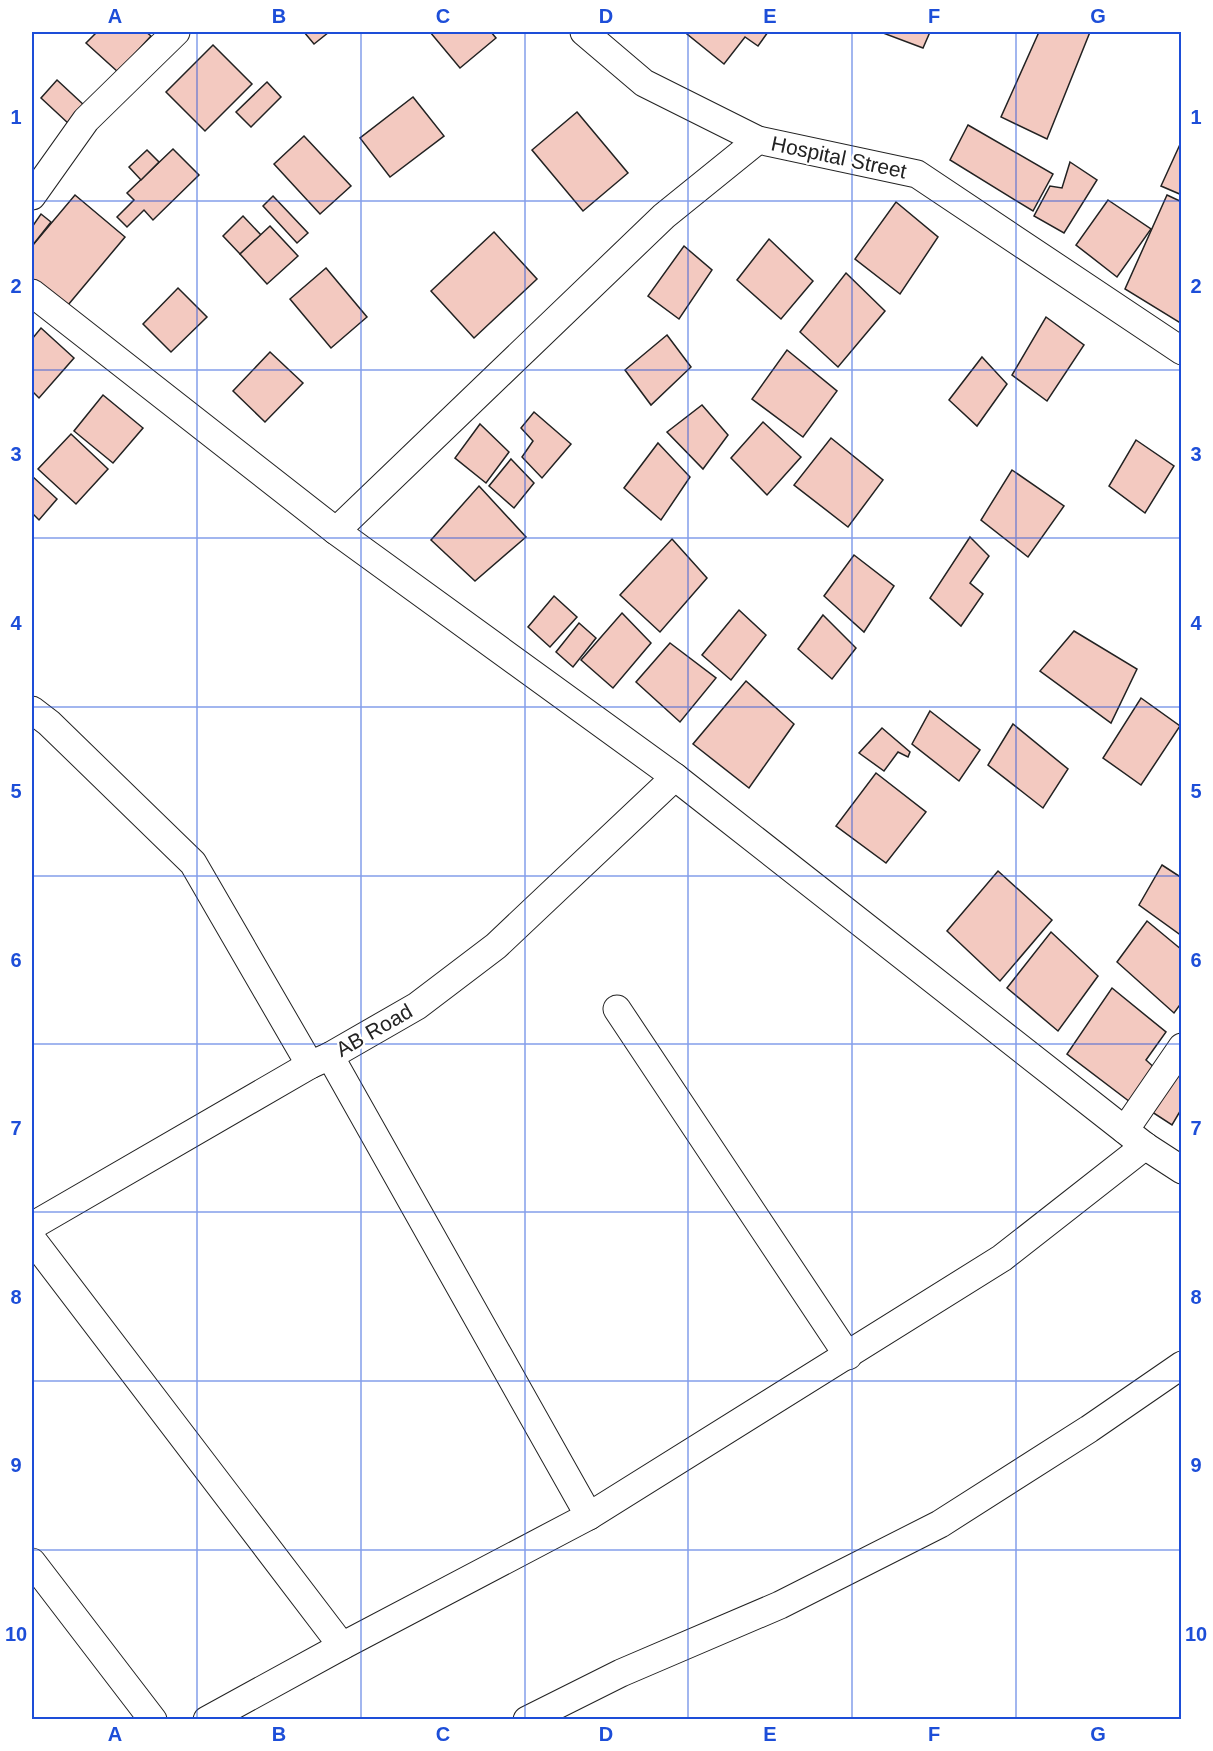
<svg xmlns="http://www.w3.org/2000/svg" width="1213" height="1751" viewBox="0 0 1213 1751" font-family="Helvetica,sans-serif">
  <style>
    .building { fill: #f3c9c0; stroke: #222; stroke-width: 1.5 }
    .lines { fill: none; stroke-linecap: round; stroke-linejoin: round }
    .minor-casing { stroke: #222; stroke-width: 29 }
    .minor { stroke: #fff; stroke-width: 27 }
    .grid { fill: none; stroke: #1d4ed8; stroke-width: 1.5; stroke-opacity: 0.55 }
    .labels { text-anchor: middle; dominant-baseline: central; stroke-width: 4.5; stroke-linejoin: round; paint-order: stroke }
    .street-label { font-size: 21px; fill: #222; stroke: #fff }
    .neatline { fill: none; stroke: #1d4ed8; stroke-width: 2 }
    .grid-label { font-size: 20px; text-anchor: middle; font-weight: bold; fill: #1d4ed8 }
  </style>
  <rect width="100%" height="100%" fill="#fff"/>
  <g class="building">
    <polygon points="97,32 146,32 151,36 118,72 86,43"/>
    <polygon points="304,32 329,32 314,44"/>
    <polygon points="430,32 491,32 496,38 460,68"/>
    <polygon points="688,32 768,32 758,46 745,37 724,64 687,34"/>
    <polygon points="884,32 930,32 923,48 883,33"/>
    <polygon points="1039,32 1090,32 1047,139 1001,117"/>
    <polygon points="213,45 252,84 205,131 166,92"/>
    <polygon points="57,80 85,106 69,124 41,98"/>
    <polygon points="267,82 281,97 251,127 236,112"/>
    <polygon points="413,97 444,136 390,177 360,138"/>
    <polygon points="577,112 628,173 583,211 532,150"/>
    <polygon points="968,125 1053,174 1033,211 950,160"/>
    <polygon points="304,136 351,186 320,214 274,164"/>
    <polygon points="1182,140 1182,195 1161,186"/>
    <polygon points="173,149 199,175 153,220 144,210 127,227 117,217 134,200 127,193"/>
    <polygon points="147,150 159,162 141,180 129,167"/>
    <polygon points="1070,162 1097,180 1064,233 1034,216 1050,186 1062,188"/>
    <polygon points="75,195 125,237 68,305 32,284 32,246"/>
    <polygon points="1167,195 1182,202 1182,324 1125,289"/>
    <polygon points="273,196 308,233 297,243 263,206"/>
    <polygon points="1108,200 1151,229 1117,277 1076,245"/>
    <polygon points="896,202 938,237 900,294 855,259"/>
    <polygon points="41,214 51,222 32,246 32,227"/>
    <polygon points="243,216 261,235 240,254 223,236"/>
    <polygon points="270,226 298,256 267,284 240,254"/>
    <polygon points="494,232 537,279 474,338 431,291"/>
    <polygon points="769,239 813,281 781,319 737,280"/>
    <polygon points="684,246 712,270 679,319 648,296"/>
    <polygon points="326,268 367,317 331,348 290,299"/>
    <polygon points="846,273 885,311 838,367 800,332"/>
    <polygon points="178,288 207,317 171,352 143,324"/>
    <polygon points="1046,317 1084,345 1047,401 1012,375"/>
    <polygon points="41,328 74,358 39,398 32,391 32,339"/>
    <polygon points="667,335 691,367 651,405 625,370"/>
    <polygon points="787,350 837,391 803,437 752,399"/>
    <polygon points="270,352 303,383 265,422 233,391"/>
    <polygon points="982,357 1007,384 977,426 949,400"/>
    <polygon points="103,395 143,428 113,463 74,431"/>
    <polygon points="702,405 728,435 703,469 667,432"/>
    <polygon points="534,412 571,444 542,478 522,457 533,441 521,428"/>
    <polygon points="763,422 801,457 767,495 731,458"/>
    <polygon points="480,424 509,452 486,483 455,458"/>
    <polygon points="71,434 108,469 76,504 38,469"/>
    <polygon points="831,438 883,480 848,527 794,485"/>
    <polygon points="1136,440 1174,466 1145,513 1109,486"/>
    <polygon points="658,443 690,477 661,520 624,488"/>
    <polygon points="511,459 534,483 514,508 489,486"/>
    <polygon points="1012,470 1064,506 1028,557 981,520"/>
    <polygon points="32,476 57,499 39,520 32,513"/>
    <polygon points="479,486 526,537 475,581 431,540"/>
    <polygon points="970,537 989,556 970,583 983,594 961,626 930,598"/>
    <polygon points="672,539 707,578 660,632 620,595"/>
    <polygon points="854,555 894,586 864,632 824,596"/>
    <polygon points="554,596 577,617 550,647 528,627"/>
    <polygon points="739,610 766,635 731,680 702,655"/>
    <polygon points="622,613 651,643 613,688 581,660"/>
    <polygon points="823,615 856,648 832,679 798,649"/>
    <polygon points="579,623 596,638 573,667 556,652"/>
    <polygon points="1074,631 1137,669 1111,723 1040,671"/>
    <polygon points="670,643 716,678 680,722 636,682"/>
    <polygon points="746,681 794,724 749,788 693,744"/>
    <polygon points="1141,698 1180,726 1141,785 1103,758"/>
    <polygon points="930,711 980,750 959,781 912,744"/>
    <polygon points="1013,724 1068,769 1043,808 988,765"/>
    <polygon points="882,728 910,752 908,757 898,752 884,771 859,753"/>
    <polygon points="876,773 926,812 886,863 836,826"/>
    <polygon points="1162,865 1182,878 1182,936 1139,905"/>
    <polygon points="998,871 1052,920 1000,981 947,931"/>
    <polygon points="1147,921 1182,950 1182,1002 1174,1013 1117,962"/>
    <polygon points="1051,932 1098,976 1058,1031 1007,988"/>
    <polygon points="1112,988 1166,1032 1146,1060 1158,1071 1134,1105 1067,1054"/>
    <polygon points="1178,1068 1182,1072 1182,1108 1172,1125 1149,1110"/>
  </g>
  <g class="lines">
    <defs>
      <g id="minor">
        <polyline points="584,32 644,83 758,140 917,174 1182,351"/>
        <polyline points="32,196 86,120 176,32"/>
        <polyline points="32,293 336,531 675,777 1145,1146 1182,1170"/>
        <polyline points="336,531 664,216 758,140"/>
        <polyline points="32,710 49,723 193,863 310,1065"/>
        <polyline points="617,1009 848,1356"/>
        <polyline points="330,1056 589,1516"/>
        <polyline points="1125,1130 1182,1047"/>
        <polyline points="32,1226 310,1065 330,1056 417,1006 496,946 675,777"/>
        <polyline points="32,1239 342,1646"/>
        <polyline points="32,1562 153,1720"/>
        <polyline points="207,1720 342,1646 589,1516 1002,1258 1145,1146"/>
        <polyline points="527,1720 621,1673 780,1605 940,1524 1089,1429 1182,1365"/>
      </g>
    </defs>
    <use href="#minor" class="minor-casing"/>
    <use href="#minor" class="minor"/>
  </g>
  <path class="grid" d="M197 32V1720M361 32V1720M525 32V1720M688 32V1720M852 32V1720M1016 32V1720M32 201H1182M32 370H1182M32 538H1182M32 707H1182M32 876H1182M32 1044H1182M32 1212H1182M32 1381H1182M32 1550H1182"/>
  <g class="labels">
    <g class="street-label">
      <text transform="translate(839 157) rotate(12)">Hospital Street</text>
      <text transform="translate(374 1030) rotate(-30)">AB Road</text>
    </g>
  </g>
  <rect width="1213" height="1751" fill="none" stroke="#ffffff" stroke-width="66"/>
  <rect x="33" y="33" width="1147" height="1685" class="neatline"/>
  <g class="grid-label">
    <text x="115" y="23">A</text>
    <text x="279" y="23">B</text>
    <text x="443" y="23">C</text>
    <text x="606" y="23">D</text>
    <text x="770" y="23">E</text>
    <text x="934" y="23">F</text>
    <text x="1098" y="23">G</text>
    <text x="16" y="124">1</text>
    <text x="1196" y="124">1</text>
    <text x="16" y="293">2</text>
    <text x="1196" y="293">2</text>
    <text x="16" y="461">3</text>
    <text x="1196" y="461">3</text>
    <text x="16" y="630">4</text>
    <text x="1196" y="630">4</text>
    <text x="16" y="798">5</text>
    <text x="1196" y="798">5</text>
    <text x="16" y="967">6</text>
    <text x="1196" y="967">6</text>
    <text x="16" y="1135">7</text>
    <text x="1196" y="1135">7</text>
    <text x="16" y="1304">8</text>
    <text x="1196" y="1304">8</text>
    <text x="16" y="1472">9</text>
    <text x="1196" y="1472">9</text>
    <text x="16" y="1641">10</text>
    <text x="1196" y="1641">10</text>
    <text x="115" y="1741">A</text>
    <text x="279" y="1741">B</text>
    <text x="443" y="1741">C</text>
    <text x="606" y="1741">D</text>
    <text x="770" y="1741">E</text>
    <text x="934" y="1741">F</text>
    <text x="1098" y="1741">G</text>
  </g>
</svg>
